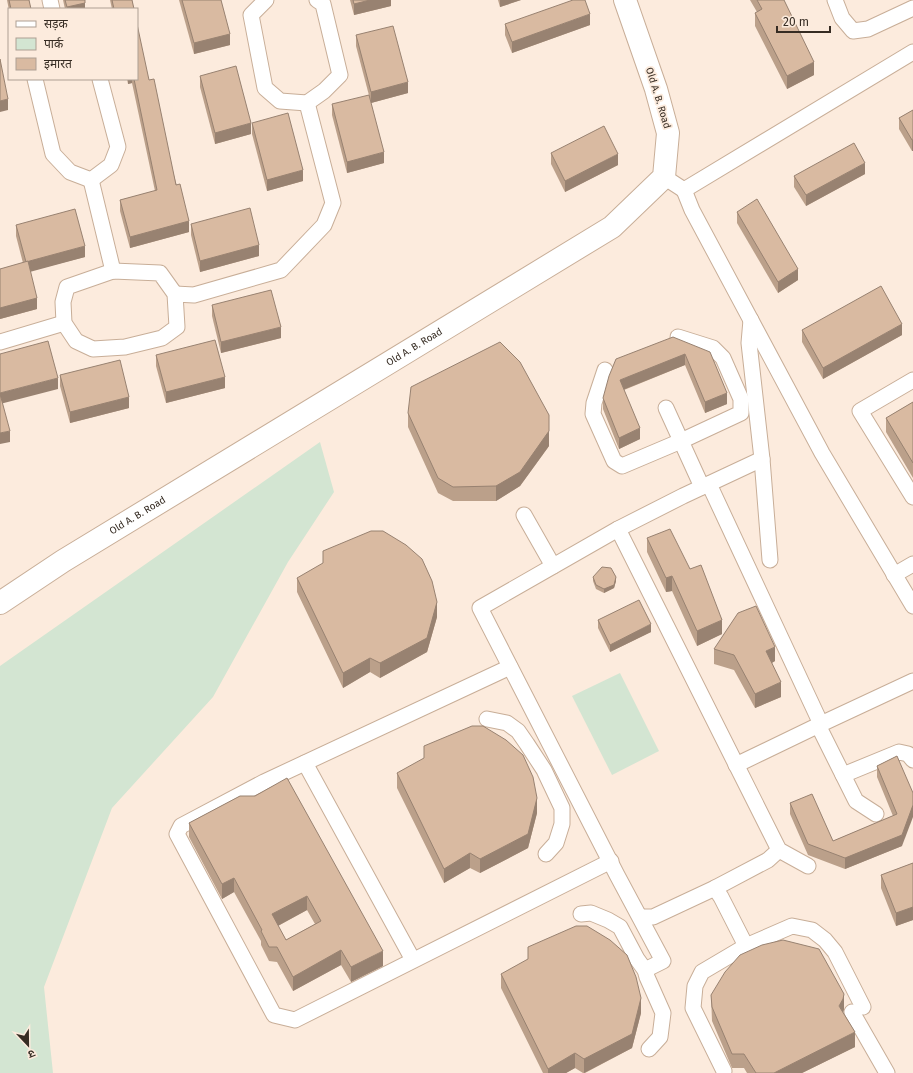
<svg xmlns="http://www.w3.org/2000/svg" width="913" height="1073" viewBox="0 0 913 1073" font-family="'Fira Sans','Noto Sans Devanagari',sans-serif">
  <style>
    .green { fill: #d3e5d2 }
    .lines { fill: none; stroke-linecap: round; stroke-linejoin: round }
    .street-casing { stroke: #c8ae98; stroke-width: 17 }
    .secondary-casing { stroke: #c8ae98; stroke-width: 24 }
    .street { stroke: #fff; stroke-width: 15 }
    .secondary { stroke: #fff; stroke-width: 22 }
    .wall { fill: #bba08a; fill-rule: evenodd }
    .shaded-wall { fill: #988271 }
    .building { fill: #d9baa1; stroke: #988271; fill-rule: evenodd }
    .labels { text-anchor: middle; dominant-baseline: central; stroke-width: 3.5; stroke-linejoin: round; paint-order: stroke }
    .street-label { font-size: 10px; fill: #362c23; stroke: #fcebdd }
  </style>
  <rect width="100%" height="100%" fill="#fcebdd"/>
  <g class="green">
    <polygon points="320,442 334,492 288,562 213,697 112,808 44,987 53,1073 0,1073 0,666"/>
    <polygon points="620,673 659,751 612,775 572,696"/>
  </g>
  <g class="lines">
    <defs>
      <g id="street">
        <polyline points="50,0 52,9"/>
        <polyline points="266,0 251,15 265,88 280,101 307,103 324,91 340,75 323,4 317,0"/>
        <polyline points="835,0 842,18 853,31 868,29 913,8"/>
        <polyline points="35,79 53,154 70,172 91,180 111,165 118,147 100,79"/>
        <polyline points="664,177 684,190 913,52"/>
        <polyline points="91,180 113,271"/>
        <polyline points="684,190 692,210 822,453 913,606"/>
        <polygon points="113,271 160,273 175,294 177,327 162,338 125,347 93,349 76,341 64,323 63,302 67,287"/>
        <polyline points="175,294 194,295 281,270 324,225 333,203 307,103"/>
        <polyline points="751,320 749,343 762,459 770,560"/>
        <polyline points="0,342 64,323"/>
        <polyline points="605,370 594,403 593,414 614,461 622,466 681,441 741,413 741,399 723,358 713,348 678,337"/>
        <polyline points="913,380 860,411 913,497"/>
        <polyline points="666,408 702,487"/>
        <polyline points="709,484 821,724"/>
        <polyline points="524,515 553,566"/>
        <polyline points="618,529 779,850 808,866"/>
        <polyline points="894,575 913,564"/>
        <polyline points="510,667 264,782 181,826 177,834 274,1015 295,1020 611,861"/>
        <polyline points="487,719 507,723 518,731 527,744 544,770 562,808 562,824 556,843 546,854"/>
        <polyline points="818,725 856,801 876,814"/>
        <polyline points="305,763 413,960"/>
        <polyline points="736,765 821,724 913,681"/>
        <polyline points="843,775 899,752 908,754 913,760"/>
        <polyline points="715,888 721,897 746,946"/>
        <polyline points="581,914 591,913 608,920 620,927 637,959 645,970 647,977 663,1013 660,1037 649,1049"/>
        <polyline points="640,917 653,917 715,888 768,860 779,850"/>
        <polyline points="645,970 663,961 617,875 480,608 618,529 683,496 762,459"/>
        <polyline points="852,1012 887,1073"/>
        <polyline points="724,1071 693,1008 695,986 702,972 746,946 792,926 812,930 825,940 835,952 863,1007"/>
      </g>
      <g id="secondary">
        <path id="s1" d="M0 603 63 561 612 227 664 177 668 133 656 89 625 0"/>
      </g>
    </defs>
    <use href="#street" class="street-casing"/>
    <use href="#secondary" class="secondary-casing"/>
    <use href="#street" class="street"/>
    <use href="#secondary" class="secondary"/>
  </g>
  <g class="wall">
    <polygon points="7,0 29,0 31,9 9,9 9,10"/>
    <polygon points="63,0 85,0 85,9 65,9"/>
    <polygon points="110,0 132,0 134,9 112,9"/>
    <polygon points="179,0 221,0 230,45 194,54"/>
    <polygon points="350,0 391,0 391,6 354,15"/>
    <polygon points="498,0 521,0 500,7"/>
    <polygon points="750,0 784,0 814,75 787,89 755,26 755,13 757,12"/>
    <polygon points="505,24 590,25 512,53 505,35"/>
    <polygon points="356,35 408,93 371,103 356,46"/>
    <polygon points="200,76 251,134 215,144 200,87"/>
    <polygon points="127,79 149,80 189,232 130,248 120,211 120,200 155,191 132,83 128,84"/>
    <polygon points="332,104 384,163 347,173 332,115"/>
    <polygon points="913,110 912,151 899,129 899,118"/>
    <polygon points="252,123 303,181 267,191 252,134"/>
    <polygon points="551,153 618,165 565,192 551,164"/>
    <polygon points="865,174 806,206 794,187 794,176"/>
    <polygon points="737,212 798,280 778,293 737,223"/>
    <polygon points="191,224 259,256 200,272 191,235"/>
    <polygon points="16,225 85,257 30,271 37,309 0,319 0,269 23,263 16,236"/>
    <polygon points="212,305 281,338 221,353 212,316"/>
    <polygon points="802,330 902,335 823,379 802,342"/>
    <polygon points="673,337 727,404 705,413 685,365 624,390 640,439 619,449 603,409 603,398"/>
    <polygon points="156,355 225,388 166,403 156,366"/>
    <polygon points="60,375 129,408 70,423 60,386"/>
    <polygon points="913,402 913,478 886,432 886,418"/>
    <polygon points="408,413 549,446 520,486 496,501 453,501 438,493 408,427"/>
    <polygon points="647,538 690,569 722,634 697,646 672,591 666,592 647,552"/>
    <polygon points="593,577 616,581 614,588 604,593 596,589 593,581"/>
    <polygon points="297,578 437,617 427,652 380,678 370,672 343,688 297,592"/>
    <polygon points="598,620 651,632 610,652 598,628"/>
    <polygon points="714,649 775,661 772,663 781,697 755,708 734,670 714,664"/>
    <polygon points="897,756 902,846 845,869 808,855 790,814 790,803 833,841 893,816 877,777 877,766"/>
    <polygon points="397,773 537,813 528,848 480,873 470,868 444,883 397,788"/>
    <path d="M240 796 383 966 351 982 341 965 293 991 277 962 269 961 261 945V941L234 892 222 899 189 837V823ZM307 910 315 924 286 940 278 926Z"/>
    <polygon points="913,863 913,920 896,926 881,888 881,875"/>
    <polygon points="501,974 641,1013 632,1048 585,1073 583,1073 575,1068 566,1073 543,1073 501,988"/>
    <polygon points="711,995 844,1009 843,1013 855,1047 802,1073 747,1073 744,1068 732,1068 712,1021"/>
  </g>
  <g class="shaded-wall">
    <polygon points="370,0 391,0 391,6 354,15 354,4"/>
    <polygon points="500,0 521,0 500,7"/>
    <polygon points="85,3 85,9 67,9 67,7"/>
    <polygon points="590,14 590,25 512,53 512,42"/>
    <polygon points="230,34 230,45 194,54 194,43"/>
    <polygon points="814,62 814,75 787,89 787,76"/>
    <polygon points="128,79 132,79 132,83 128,84"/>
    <polygon points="408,82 408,93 371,103 371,92"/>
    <polygon points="8,99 8,110 0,112 0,101"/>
    <polygon points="251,123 251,134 215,144 215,133"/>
    <rect x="912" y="140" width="1" height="11"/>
    <polygon points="384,152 384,163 347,173 347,162"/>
    <polygon points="618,154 618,165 565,192 565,181"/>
    <polygon points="865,163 865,174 806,206 806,195"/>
    <polygon points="303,170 303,181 267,191 267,180"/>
    <polygon points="189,221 189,232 130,248 130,237"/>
    <polygon points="259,245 259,256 200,272 200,261"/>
    <polygon points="85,246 85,257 26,273 26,262"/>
    <polygon points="798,269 798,280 778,293 778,282"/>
    <polygon points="37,298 37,309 0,319 0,308"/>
    <polygon points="902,324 902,335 823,379 823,368"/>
    <polygon points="281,327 281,338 221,353 221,342"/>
    <polygon points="685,354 685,365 620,391 620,380"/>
    <polygon points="225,377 225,388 166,403 166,392"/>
    <polygon points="58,378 58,389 0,404 0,393"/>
    <polygon points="727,393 727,404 705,413 705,402"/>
    <polygon points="129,397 129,408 70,423 70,412"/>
    <polygon points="640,428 640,439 619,449 619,438"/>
    <polygon points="10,431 10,442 0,444 0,433"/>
    <polygon points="549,431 549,446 520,486 496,501 496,486"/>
    <polygon points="672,576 672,591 666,592 666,578"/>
    <polygon points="616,577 616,581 614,588 604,593 604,589"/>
    <polygon points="437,602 437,617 427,652 380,678 380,663"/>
    <polygon points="722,620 722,634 697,646 697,631"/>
    <polygon points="651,624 651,632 610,652 610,645"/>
    <polygon points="775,647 775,661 766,666 766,651"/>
    <polygon points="370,658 370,672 343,688 343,673"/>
    <polygon points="781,682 781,697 755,708 755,694"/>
    <polygon points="537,798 537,813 528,848 480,873 480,859"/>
    <polygon points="913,805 913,817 902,846 845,869 845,858"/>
    <polygon points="470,853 470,868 444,883 444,869"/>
    <polygon points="234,878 234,892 222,899 222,884"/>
    <polygon points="307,896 307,910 272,929 272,914"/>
    <polygon points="913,907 913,920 896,926 896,913"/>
    <polygon points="341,950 341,965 293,991 293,977"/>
    <polygon points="383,951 383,966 351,982 351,967"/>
    <polygon points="844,994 844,1009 843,1013 839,1006"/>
    <polygon points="641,998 641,1013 632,1048 584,1073 584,1059"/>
    <polygon points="855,1032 855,1047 802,1073 774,1073"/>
    <polygon points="575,1053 575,1068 566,1073 548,1073 548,1069"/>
  </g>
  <g class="building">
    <polygon points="9,0 29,0 31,9 11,9"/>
    <polygon points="65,0 85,0 85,3 67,7"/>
    <polygon points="112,0 132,0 134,9 114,9"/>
    <polygon points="182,0 221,0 230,34 194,43"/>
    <polygon points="353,0 370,0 354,4"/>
    <polygon points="573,0 585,0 590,14 512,42 505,24"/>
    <polygon points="757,0 784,0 814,62 787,76 755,13 762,9"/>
    <polygon points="137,24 149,80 154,79 176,185 180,184 189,221 130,237 120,200 157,190 134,79 137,79"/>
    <polygon points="393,26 408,82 371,92 356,35"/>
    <polygon points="0,59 8,99 0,101"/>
    <polygon points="236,66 251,123 215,133 200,76"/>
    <polygon points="369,95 384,152 347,162 332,104"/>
    <polygon points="913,110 913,140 912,140 899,118"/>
    <polygon points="288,113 303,170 267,180 252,123"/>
    <polygon points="604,126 618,154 565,181 551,153"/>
    <polygon points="854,143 865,163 806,195 794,176"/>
    <polygon points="757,199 798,269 778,282 737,212"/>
    <polygon points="250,208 259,245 200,261 191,224"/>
    <polygon points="75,209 85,246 26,262 16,225"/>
    <polygon points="28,261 37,298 0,308 0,269"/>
    <polygon points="881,286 902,324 823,368 802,330"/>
    <polygon points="271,290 281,327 221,342 212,305"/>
    <polygon points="673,337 710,352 727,393 705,402 685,354 620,380 640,428 619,438 603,398 609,376 616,359"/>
    <polygon points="215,340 225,377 166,392 156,355"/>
    <polygon points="48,341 58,378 0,393 0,354"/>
    <polygon points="500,342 520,362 549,415 549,431 520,472 496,486 453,487 438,478 408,413 411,387"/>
    <polygon points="120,360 129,397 70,412 60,375"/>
    <polygon points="0,394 10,431 0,433"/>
    <polygon points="913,402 913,463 886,418"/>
    <polygon points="670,529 690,569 701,565 722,620 697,631 672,576 666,578 647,538"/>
    <polygon points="371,531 383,531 406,545 422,559 432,581 437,602 427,638 380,663 370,658 343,673 297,578 323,563 323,551"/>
    <polygon points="602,567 611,568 616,577 614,585 604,589 596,585 593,577"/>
    <polygon points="639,600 651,624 610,645 598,620"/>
    <polygon points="756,606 775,647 766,651 781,682 755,694 734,655 714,649 738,613"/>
    <polygon points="472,726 483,726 506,740 523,755 533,777 537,798 528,834 480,859 470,853 444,869 397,773 424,758 424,746"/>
    <polygon points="897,756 913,793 913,805 902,835 845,858 808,844 790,803 812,794 833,841 897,814 877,766"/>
    <path d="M287 778 383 951 351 967 341 950 293 977 277 947H269L261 931 262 930 234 878 222 884 189 823 240 796H255ZM307 896 321 921 286 940 272 914Z"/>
    <polygon points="913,863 913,907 896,913 881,875"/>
    <polygon points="576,926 587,926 610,940 627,955 636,977 641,998 632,1034 584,1059 575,1053 548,1069 501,974 528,959 528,947"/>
    <polygon points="783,940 819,949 844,994 843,999 839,1006 855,1032 774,1073 756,1073 744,1054 732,1054 712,1007 711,995 725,972 740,955 762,945"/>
  </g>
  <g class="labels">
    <g class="street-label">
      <text transform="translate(658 98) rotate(73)">Old A. B. Road</text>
      <text stroke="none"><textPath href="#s1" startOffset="487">Old A. B. Road</textPath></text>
      <text stroke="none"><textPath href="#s1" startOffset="163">Old A. B. Road</textPath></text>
    </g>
  </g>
  <rect x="8" y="8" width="130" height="72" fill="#fcebdd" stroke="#ad9f93"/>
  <rect x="16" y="21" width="20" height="6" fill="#ffffff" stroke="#ad9f93"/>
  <text x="44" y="28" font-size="12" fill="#362c23">सड़क</text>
  <rect x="16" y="38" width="20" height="12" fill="#d3e5d2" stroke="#ad9f93"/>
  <text x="44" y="48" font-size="12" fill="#362c23">पार्क</text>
  <rect x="16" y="58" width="20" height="12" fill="#d9baa1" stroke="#ad9f93"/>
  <text x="44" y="68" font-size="12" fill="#362c23">इमारत</text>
  <g transform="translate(28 1045) rotate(158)" stroke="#fcebdd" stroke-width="3" paint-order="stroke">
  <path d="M0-3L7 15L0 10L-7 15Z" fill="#362c23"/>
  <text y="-6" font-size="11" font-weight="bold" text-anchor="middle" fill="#362c23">उ</text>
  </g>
  <path d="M777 26v6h53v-6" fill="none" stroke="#362c23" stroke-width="2"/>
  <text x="783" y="26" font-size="12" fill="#362c23" stroke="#fcebdd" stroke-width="3" paint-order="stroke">20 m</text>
</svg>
